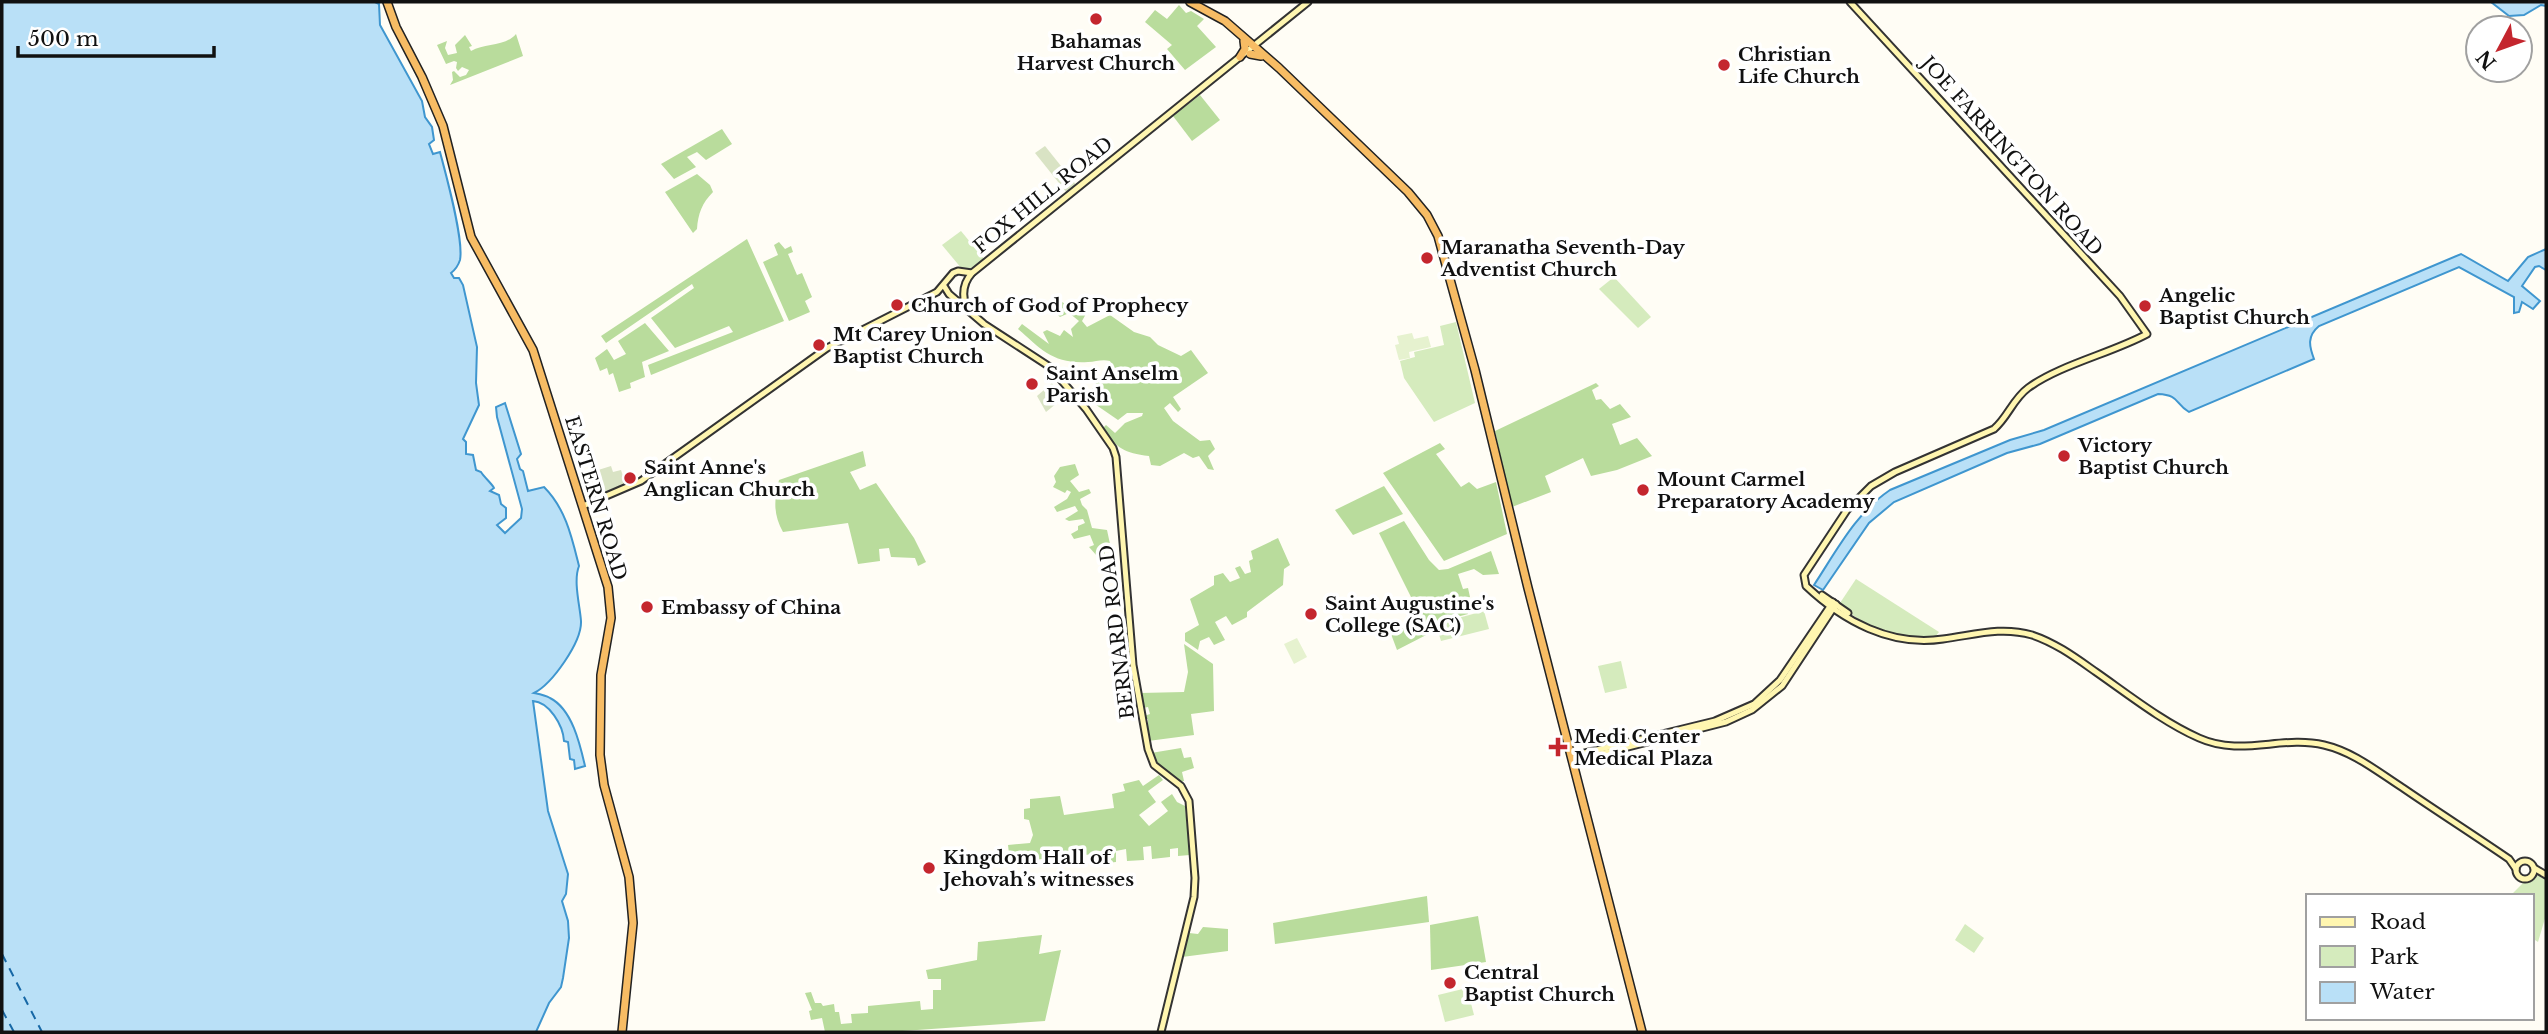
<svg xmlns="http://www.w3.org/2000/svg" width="2548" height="1034" viewBox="0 0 2548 1034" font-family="'Libre Baskerville',serif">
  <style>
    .green { fill: #d5ebbd }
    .forest { fill: #b9dc9c }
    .cemetery { fill: #d9e3c4 }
    .pitch { fill: #e6f2cf }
    .water { fill: #b9e0f7; stroke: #3f96cf; stroke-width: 2 }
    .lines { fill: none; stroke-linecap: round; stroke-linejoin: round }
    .ferry { stroke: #1768a6; stroke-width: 2; stroke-dasharray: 9 7; stroke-linecap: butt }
    .secondary-casing { stroke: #333; stroke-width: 9 }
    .trunk-casing { stroke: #222; stroke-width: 10 }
    .secondary { stroke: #fff6b0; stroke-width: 5 }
    .trunk { stroke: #f7bc64; stroke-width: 7 }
    .poi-dot { fill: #c4262e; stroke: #fff; stroke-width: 2.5 }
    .labels { text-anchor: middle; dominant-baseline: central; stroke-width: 7; stroke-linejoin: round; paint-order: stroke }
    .poi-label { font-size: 19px; font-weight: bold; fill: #111; stroke: #fff; text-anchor: start }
    .street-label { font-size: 19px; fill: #111; stroke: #fff }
  </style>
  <rect width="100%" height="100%" fill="#fffdf5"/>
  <g class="green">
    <polygon points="961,231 984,259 968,270 962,269 942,245"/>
    <polygon points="1614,277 1651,317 1638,328 1599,289"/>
    <polygon points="1456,322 1475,403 1434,422 1404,378 1400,361 1415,357 1414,352 1444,345 1440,326"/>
    <path d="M1856 579 1939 632 1935 637C1901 639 1863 630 1840 603Z"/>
    <polygon points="1484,611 1489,629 1441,641 1436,624"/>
    <polygon points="1621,661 1627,688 1605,693 1598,666"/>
    <polygon points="2540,875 2546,877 2546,915 2538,942 2532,938 2532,896 2510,896 2525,881"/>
    <polygon points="1965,924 1984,938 1974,953 1955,940"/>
    <polygon points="1467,988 1474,1015 1445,1022 1438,995"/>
  </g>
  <g class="forest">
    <polygon points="1179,5 1186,13 1191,11 1204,19 1197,26 1216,47 1185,70 1167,49 1172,45 1145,22 1155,10 1167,19"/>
    <path d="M516 34 523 56 450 85 453 80 452 72 454 71 460 77 466 75 469 70 462 67 458 71 456 68 457 62 454 61 446 64 437 45 447 41 445 48 448 55 457 53 455 45 465 35 472 46 469 47 471 51C485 43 505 47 516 34Z"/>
    <polygon points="1200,95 1220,120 1192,141 1173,116"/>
    <polygon points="722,129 732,144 706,160 697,152 687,157 696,167 674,179 661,164"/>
    <path d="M697 174 710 185 713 192C702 203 698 214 697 229L693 233 665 192Z"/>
    <polygon points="747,239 784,321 651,375 648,365 733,332 729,326 675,348 651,318 694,288 692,284 606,343 601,336"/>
    <polygon points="779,242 785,249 791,246 793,252 788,254 797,275 802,273 812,297 805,301 810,312 789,321 763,262 778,255 774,245"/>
    <path d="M1062 302 1074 309 1080 306 1087 312 1082 321 1087 327 1110 315 1134 332 1150 337 1158 345 1181 356 1191 350 1208 373 1173 397 1181 409 1178 412 1170 403 1164 408 1173 421 1200 441 1210 440 1215 449 1208 456 1214 470 1208 469 1199 456 1193 458 1184 453 1160 466 1151 465 1149 456C1124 453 1117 448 1102 429L1106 425 1115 433 1125 423 1142 416 1143 413H1127L1118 420 1086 398 1103 373 1108 371 1118 377 1110 361C1101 359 1096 362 1088 362 1053 364 1042 350 1018 329L1022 324 1049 344 1043 332 1047 330 1060 336 1064 330 1073 337 1071 329 1079 321 1069 313 1060 317 1055 312Z"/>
    <polygon points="645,323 669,351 642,362 645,377 630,383 631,388 619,392 613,373 609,375 607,368 600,371 595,358 607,349 614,360 626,354 618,341"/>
    <polygon points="1596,383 1599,386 1592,390 1596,400 1601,399 1610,409 1620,404 1631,417 1612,424 1620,445 1637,438 1652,456 1617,470 1591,476 1583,458 1545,476 1551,492 1512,507 1495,431"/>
    <polygon points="1440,443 1445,449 1436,454 1461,487 1469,482 1477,489 1496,482 1507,534 1444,561 1383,473"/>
    <path d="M863 451 866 466 850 472 860 490 876 483 914 538 926 562 918 566 915 558 891 557 889 548 879 549 880 561 858 564 848 523 783 532C773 514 774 500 779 480Z"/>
    <polygon points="1075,464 1079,475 1070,481 1079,492 1089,489 1091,493 1080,499 1082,505 1087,510 1092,528 1107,530 1110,544 1105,547 1105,554 1097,556 1089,547 1094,545 1090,535 1074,539 1071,534 1078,530 1078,526 1085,523 1083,519 1069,521 1065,519 1078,511 1075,506 1057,512 1054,507 1067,499 1071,492 1067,490 1065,493 1053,487 1056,482 1054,476 1060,467"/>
    <polygon points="1384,486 1403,514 1353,535 1335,510"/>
    <polygon points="1404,521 1429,560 1439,570 1448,569 1491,551 1499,574 1483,575 1474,569 1458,574 1463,589 1468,588 1470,597 1465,599 1468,614 1434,623 1434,631 1397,650 1391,634 1422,619 1379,533"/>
    <polygon points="1278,538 1290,565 1284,569 1283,585 1247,612 1247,617 1232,625 1226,616 1215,622 1225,640 1214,645 1209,637 1200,641 1198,650 1185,641 1185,633 1199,625 1190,599 1214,585 1214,576 1223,573 1230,582 1240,578 1235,568 1240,566 1245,574 1251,572 1249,561 1253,559 1251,551"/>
    <polygon points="1184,644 1213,664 1214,711 1191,714 1194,735 1148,741 1146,727 1148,727 1148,719 1145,719 1144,716 1150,714 1148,707 1143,708 1140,693 1184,692 1188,672"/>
    <polygon points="1181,748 1184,758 1191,757 1194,768 1182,772 1184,781 1180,782 1157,766 1151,753"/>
    <polygon points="1159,775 1163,780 1148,791 1156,802 1139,815 1149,826 1168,811 1161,802 1172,794 1177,802 1185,806 1190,855 1178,856 1178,848 1170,849 1170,857 1152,859 1151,846 1143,847 1144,860 1127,861 1126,849 1116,851 1116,862 1097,864 1095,854 1010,862 1008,845 1030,843 1033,835 1029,820 1024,819 1024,809 1030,808 1030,799 1060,796 1064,815 1114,808 1112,794 1125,791 1123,784 1139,780 1143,786"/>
    <polygon points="1427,896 1429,922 1275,944 1273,923"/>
    <polygon points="1478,916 1486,962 1431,970 1430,925"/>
    <polygon points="1203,927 1228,929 1228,951 1182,957 1186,935 1189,933 1198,934"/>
    <polygon points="1042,935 1039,954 1061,950 1045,1021 888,1032 825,1032 822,1018 811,1020 809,1011 812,1010 805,993 811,992 815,1003 821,1003 823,1006 834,1004 835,1012 839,1012 841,1024 852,1023 851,1014 868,1013 868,1006 920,1001 921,1010 933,1009 933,990 941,990 941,979 928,979 926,970 977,960 978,942"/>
  </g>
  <g class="cemetery">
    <polygon points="1045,146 1077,186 1067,193 1035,153"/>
    <polygon points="1052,383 1062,399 1046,412 1037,396"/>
    <polygon points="611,466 613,472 621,470 626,485 587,500 579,476"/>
  </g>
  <g class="pitch">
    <polygon points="1412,333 1414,339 1428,336 1431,347 1409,352 1410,358 1399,360 1395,345 1399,344 1397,336"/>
    <polygon points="1297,638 1307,657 1294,664 1284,644"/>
  </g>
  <g class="water">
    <path d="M2 2H375L379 4 380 25 422 101 425 117 432 127 434 140 429 144 433 154 440 152C446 175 464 239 460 260 458 266 455 270 451 273L454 278H459L463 285 477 347 476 383 479 405 463 439 466 442V454L473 455 476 470 481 472C484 477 493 485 494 488L490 491 499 495 501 504 506 508V518L497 525 505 533 521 518 522 509 497 417 496 407 505 403 521 454 517 459 520 469 523 471 528 491 544 487C566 509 572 538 579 566 573 581 580 606 581 621 582 642 552 684 534 693 539 694 545 695 550 698 572 709 580 744 585 766L575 769 574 760 570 759 568 742 564 741C563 725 549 702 533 701L548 811 568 874 566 894 562 901 568 921 569 938 563 978 561 987 549 1003 536 1032H2Z"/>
    <polygon points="2491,2 2546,2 2546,6 2541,5 2524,15 2509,16"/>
    <path d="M2546 249V270L2539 266 2535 267 2522 286 2540 301 2533 309 2522 302 2519 312 2514 313V297L2459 267 2319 326C2307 336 2309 346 2314 359L2189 412C2174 403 2180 395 2158 394L2040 444 2007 453 1894 502 1869 523 1823 590 1814 585C1837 550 1856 513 1890 490L2010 440 2044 430 2461 254 2508 281 2528 257Z"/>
  </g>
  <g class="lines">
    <g class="ferry">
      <polyline points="2,954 42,1032"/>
      <polyline points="2,1010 14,1032"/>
    </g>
    <defs>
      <g id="secondary">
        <path d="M1850 2 2120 296 2147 334C2112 353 2059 365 2028 388 2013 399 2008 417 1994 429L1895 472 1871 486 1847 510 1804 575 1806 586C1843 621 1891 647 1943 639 1974 635 2001 626 2032 635 2056 643 2076 658 2096 672 2129 695 2163 722 2199 738 2241 757 2282 735 2324 745 2354 752 2378 772 2403 788 2438 812 2474 835 2509 859L2516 869"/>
        <polyline points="944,286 949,294 984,324 1050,367 1086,409 1113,448 1116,457 1133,665 1148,749 1154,765 1181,786 1189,801 1195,878 1194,897 1161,1032"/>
        <path d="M967 310C962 297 962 284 972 273L1308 2"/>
        <polyline points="583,506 641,481 827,348 937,292 953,273 958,271 972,273"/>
        <polyline points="1822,595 1848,613"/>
        <polyline points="1572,756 1715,721 1754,704 1780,680 1833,602"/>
        <polyline points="1573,761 1726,722 1752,710 1782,686 1836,604"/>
        <circle cx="2525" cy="870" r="9"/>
        <polyline points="2534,868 2546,875"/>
      </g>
      <g id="trunk">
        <polyline points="387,2 396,27 422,77 443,126 471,237 533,350 608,587 611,618 601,675 600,755 604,785 629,877 633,923 622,1032"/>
        <polyline points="1190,2 1225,21 1279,68 1408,192 1427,215 1438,236 1475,370 1528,588 1642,1032"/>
        <polyline points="1250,54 1261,56"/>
        <polyline points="1240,57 1245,49 1244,41"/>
      </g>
    </defs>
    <use href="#secondary" class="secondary-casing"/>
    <use href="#trunk" class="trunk-casing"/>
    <use href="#secondary" class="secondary"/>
    <use href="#trunk" class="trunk"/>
  </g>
  <g class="poi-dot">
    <circle cx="1096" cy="19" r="7"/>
    <circle cx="1724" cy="65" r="7"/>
    <circle cx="1427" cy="258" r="7"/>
    <circle cx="897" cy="305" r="7"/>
    <circle cx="2145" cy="306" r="7"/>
    <circle cx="819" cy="345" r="7"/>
    <circle cx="1032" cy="384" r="7"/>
    <circle cx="2064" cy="456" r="7"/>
    <circle cx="630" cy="478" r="7"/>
    <circle cx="1643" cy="490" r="7"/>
    <circle cx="647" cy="607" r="7"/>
    <circle cx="1311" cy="614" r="7"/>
    <path d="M1554.5 736.5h7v7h7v7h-7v7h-7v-7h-7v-7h7z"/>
    <circle cx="929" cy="868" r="7"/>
    <circle cx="1450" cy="983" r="7"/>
  </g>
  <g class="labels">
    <g class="poi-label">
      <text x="1096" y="41" text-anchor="middle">Bahamas<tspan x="1096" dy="22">Harvest Church</tspan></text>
      <text x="1738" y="54">Christian<tspan x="1738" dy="22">Life Church</tspan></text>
      <text x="1441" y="247">Maranatha Seventh-Day<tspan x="1441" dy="22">Adventist Church</tspan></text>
      <text x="2159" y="295">Angelic<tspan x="2159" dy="22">Baptist Church</tspan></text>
      <text x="911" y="305">Church of God of Prophecy</text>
      <text x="833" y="334">Mt Carey Union<tspan x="833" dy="22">Baptist Church</tspan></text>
      <text x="1046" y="373">Saint Anselm<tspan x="1046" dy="22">Parish</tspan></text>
      <text x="2078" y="445">Victory<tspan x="2078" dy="22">Baptist Church</tspan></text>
      <text x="644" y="467">Saint Anne's<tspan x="644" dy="22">Anglican Church</tspan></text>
      <text x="1657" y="479">Mount Carmel<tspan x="1657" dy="22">Preparatory Academy</tspan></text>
      <text x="1325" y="603">Saint Augustine's<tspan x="1325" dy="22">College (SAC)</tspan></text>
      <text x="661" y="607">Embassy of China</text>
      <text x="1574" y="736">Medi Center<tspan x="1574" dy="22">Medical Plaza</tspan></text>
      <text x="943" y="857">Kingdom Hall of<tspan x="943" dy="22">Jehovah’s witnesses</tspan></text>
      <text x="1464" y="972">Central<tspan x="1464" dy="22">Baptist Church</tspan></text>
    </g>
    <g class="street-label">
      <text transform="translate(2012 156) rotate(48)">JOE FARRINGTON ROAD</text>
      <text transform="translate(1043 195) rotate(-39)">FOX HILL ROAD</text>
      <text transform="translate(596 498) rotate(73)">EASTERN ROAD</text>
      <text transform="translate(1117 632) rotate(-97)">BERNARD ROAD</text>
    </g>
  </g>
  <rect width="2548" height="1034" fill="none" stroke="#111111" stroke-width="7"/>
  <rect x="2306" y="894" width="228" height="126" fill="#ffffff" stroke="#a0a0a0" stroke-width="2"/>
  <rect x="2320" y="917" width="35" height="10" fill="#fff6b0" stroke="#a0a0a0" stroke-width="2"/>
  <text x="2370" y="929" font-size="21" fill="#111111">Road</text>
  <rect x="2320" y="946" width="35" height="21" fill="#d5ebbd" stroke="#a0a0a0" stroke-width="2"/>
  <text x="2370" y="964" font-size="21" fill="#111111">Park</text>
  <rect x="2320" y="982" width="35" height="21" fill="#b9e0f7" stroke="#a0a0a0" stroke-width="2"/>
  <text x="2370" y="999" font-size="21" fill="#111111">Water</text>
  <g transform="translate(2499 49) rotate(229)"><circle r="33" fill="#ffffff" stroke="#a0a0a0" stroke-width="2"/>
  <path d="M0-5L12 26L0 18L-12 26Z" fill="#c4262e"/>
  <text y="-10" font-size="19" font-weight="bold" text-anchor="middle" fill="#111111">N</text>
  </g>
  <path d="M18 46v10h196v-10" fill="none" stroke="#111111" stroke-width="3.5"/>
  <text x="28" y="46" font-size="21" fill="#111111" stroke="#ffffff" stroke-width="5" paint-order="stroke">500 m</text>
</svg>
